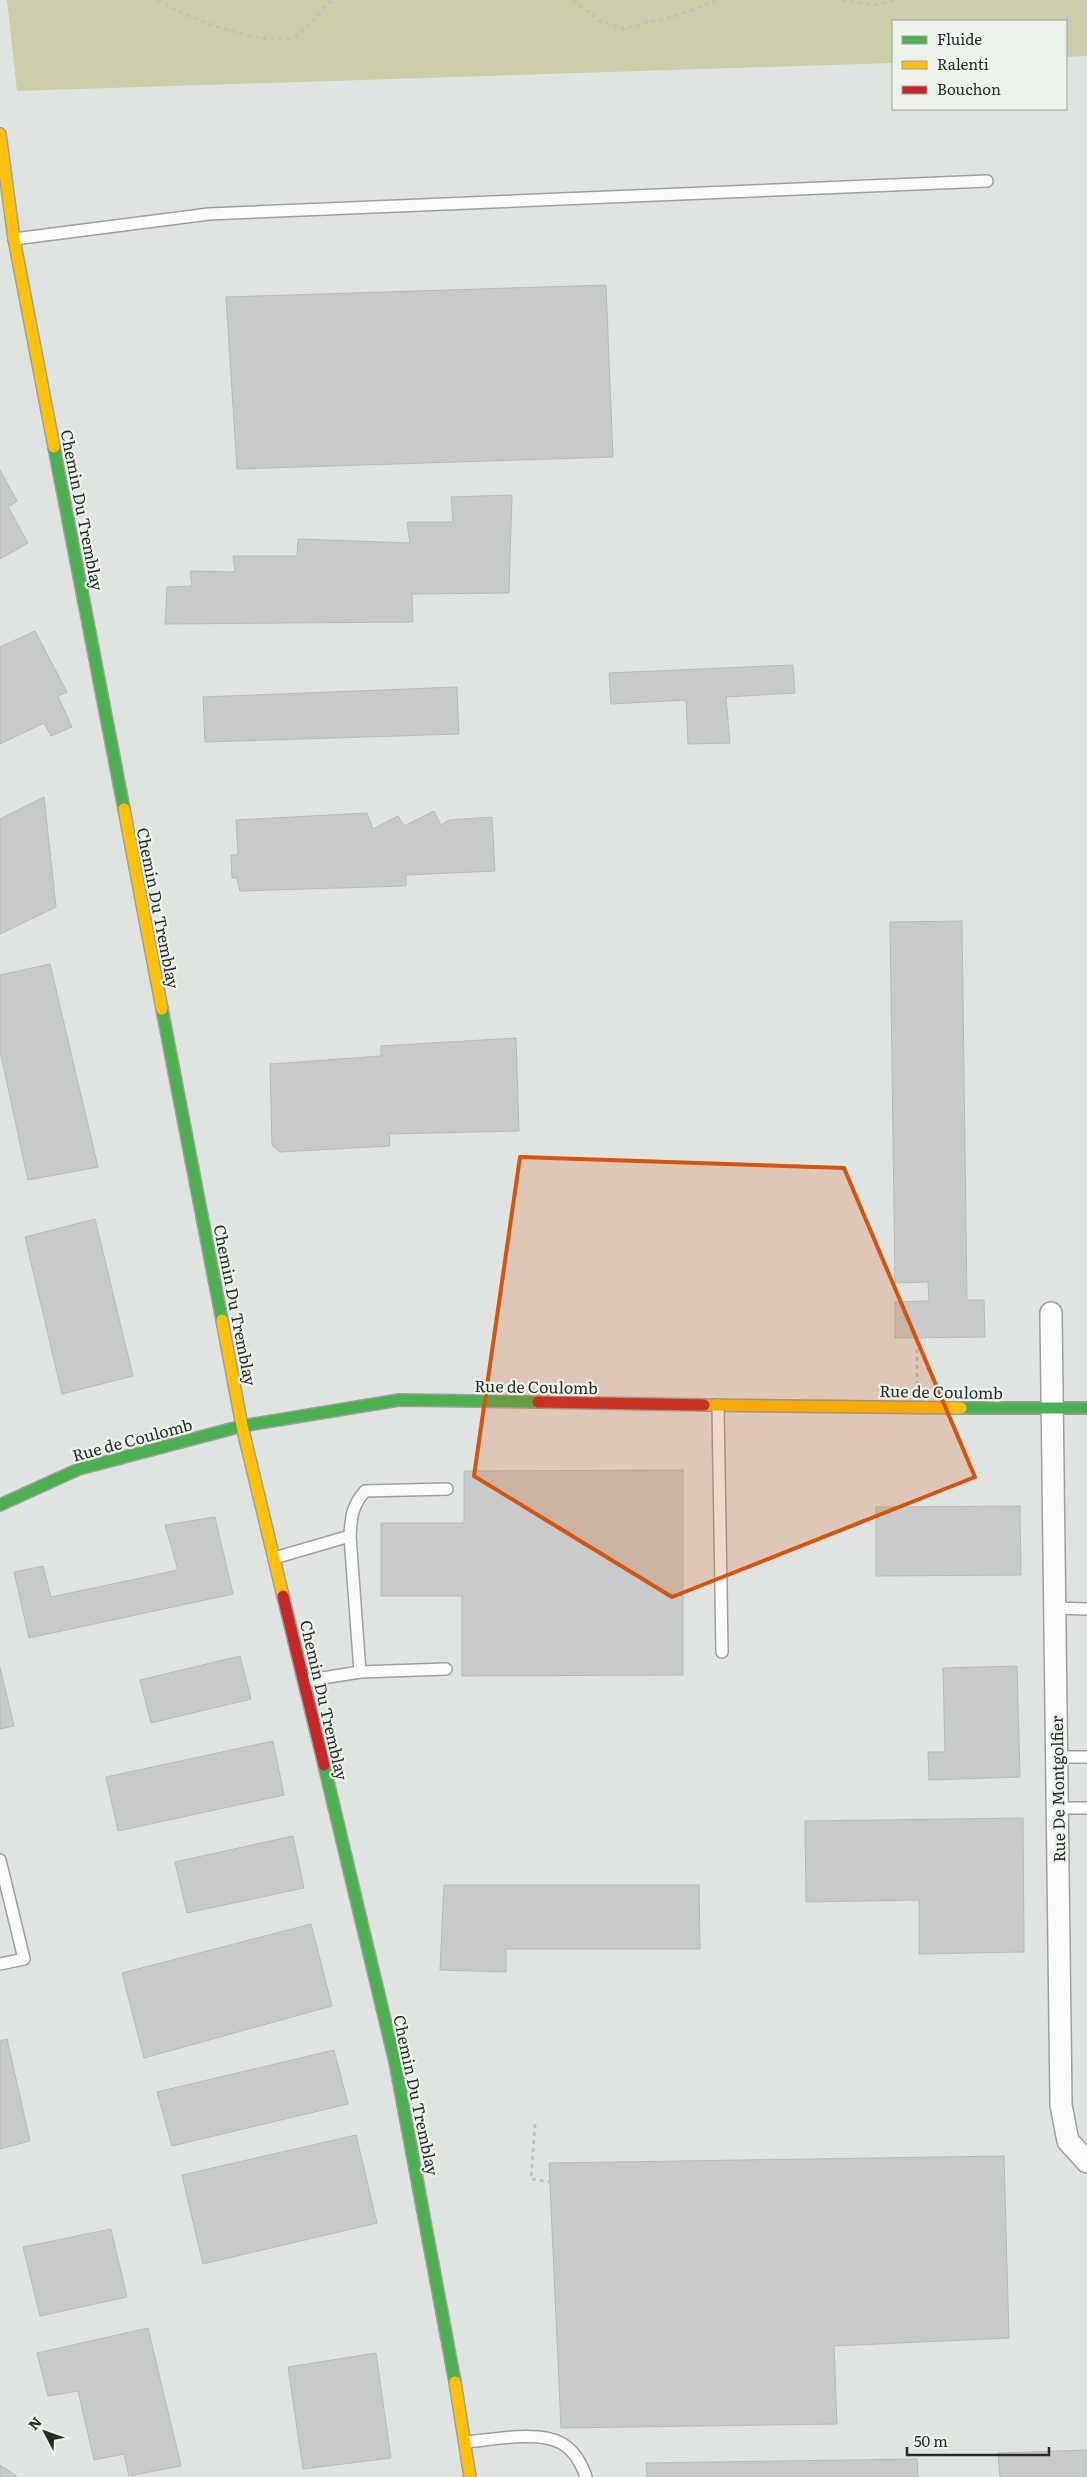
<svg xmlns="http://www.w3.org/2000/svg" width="1087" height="2477" viewBox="0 0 1087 2477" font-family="Literata,serif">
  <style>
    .green { fill: #cdceaa }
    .building { fill: #c8cbc9; stroke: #b8bcb9 }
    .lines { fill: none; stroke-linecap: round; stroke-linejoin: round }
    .lane-casing { stroke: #9ea09e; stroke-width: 14 }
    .street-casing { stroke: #9ea09e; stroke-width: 24 }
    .fast-casing { stroke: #9ea09e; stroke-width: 14 }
    .slow-casing { stroke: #9ea09e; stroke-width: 14 }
    .jam-casing { stroke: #9ea09e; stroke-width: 14 }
    .path { stroke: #c1c2c1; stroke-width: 3; stroke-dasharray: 4 4; stroke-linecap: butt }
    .lane { stroke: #fafbfa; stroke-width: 11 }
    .street { stroke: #fafbfa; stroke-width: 21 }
    .fast { stroke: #4caf50; stroke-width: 11 }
    .slow { stroke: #ffc107; stroke-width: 11 }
    .jam { stroke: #c62828; stroke-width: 11 }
    .marked { fill: #d5540f; fill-opacity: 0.2; stroke: #d5540f; stroke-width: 4; stroke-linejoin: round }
    .labels { text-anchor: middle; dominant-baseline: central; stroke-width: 4.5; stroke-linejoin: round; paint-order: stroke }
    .street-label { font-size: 16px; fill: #292b29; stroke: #ecf2ec }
  </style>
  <rect width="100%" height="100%" fill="#e0e4e0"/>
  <polygon class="green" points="7,0 1087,0 1087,56 1066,57 1066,21 893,21 893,63 17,91"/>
  <g class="building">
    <polygon points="606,285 613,457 237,469 226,297"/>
    <polygon points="0,470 17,501 8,507 28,543 0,559"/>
    <polygon points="512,495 509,593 412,594 413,622 165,624 167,587 192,586 190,571 235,572 233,556 297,556 298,539 410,543 407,522 453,522 451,497"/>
    <polygon points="35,631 67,692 58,696 72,727 51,736 44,723 0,744 0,647"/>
    <polygon points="793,665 795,693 726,697 730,743 688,744 686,700 611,704 609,673"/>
    <polygon points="457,687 459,734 205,742 203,697"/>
    <polygon points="44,797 56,907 0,934 0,819"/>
    <polygon points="434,811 441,825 449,820 492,817 495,871 406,875 406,886 240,891 237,878 232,878 231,855 238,855 236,820 367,813 373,829 398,816 404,826"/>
    <polygon points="962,921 967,1300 984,1300 985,1337 895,1338 895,1302 929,1301 928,1282 895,1283 890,922"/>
    <polygon points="50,964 98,1167 28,1180 0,1051 0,975"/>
    <polygon points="516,1038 519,1131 389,1134 390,1146 280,1152 272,1145 270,1064 381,1056 381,1046"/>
    <polygon points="95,1219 133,1376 62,1394 25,1237"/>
    <polygon points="683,1470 683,1675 462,1676 462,1596 381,1596 381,1523 464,1523 464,1471"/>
    <polygon points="1020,1506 1021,1575 876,1576 876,1507"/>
    <polygon points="215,1517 233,1594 29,1638 14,1572 43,1566 51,1597 178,1570 165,1525"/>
    <polygon points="240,1656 251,1699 151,1723 140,1680"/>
    <polygon points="1017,1666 1020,1777 929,1780 928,1752 945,1752 943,1668"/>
    <polygon points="0,1667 14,1726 0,1729"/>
    <polygon points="273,1741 284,1795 118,1831 106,1777"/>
    <polygon points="1023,1818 1024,1952 919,1954 919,1900 806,1902 805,1821"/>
    <polygon points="293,1836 304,1888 187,1913 175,1862"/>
    <polygon points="444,1885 699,1885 700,1949 506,1949 506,1972 440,1970"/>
    <polygon points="311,1924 332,2006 144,2058 122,1973"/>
    <polygon points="7,2039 30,2141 0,2149 0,2041"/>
    <polygon points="334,2050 348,2104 172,2146 157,2092"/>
    <polygon points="356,2135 377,2223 203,2264 182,2175"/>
    <polygon points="1004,2156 1009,2338 834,2346 837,2424 561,2428 549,2163"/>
    <polygon points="111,2229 127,2297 40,2316 23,2247"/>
    <polygon points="148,2328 181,2466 129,2476 124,2454 94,2460 78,2391 48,2396 37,2353"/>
    <polygon points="376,2353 391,2458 303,2469 288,2367"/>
    <polygon points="1087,2450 1087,2477 1000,2477 998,2453"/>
    <polygon points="917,2459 918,2477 647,2477 646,2463"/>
    <polygon points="0,2465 18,2477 0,2477"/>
  </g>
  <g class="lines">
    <defs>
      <g id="lane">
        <polyline points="14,239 209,214 987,181"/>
        <polyline points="718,1405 722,1652"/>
        <path d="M350 1536C351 1517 352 1506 365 1491L447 1489"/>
        <polyline points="274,1558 350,1536 360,1672 304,1681"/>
        <polyline points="1055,1608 1087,1609"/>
        <polyline points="360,1672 446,1669"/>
        <polyline points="1057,1757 1087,1757"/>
        <polyline points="1057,1808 1087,1808"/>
        <polyline points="0,1860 24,1959 0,1964"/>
        <path d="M465 2442C491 2440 538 2430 561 2443 574 2450 582 2465 586 2477"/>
      </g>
      <polyline id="street" points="1051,1313 1061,2105 1068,2141 1087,2162"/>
      <g id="fast">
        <polyline points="54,447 124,809"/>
        <polyline points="162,1009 222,1320"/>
        <polyline points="961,1408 1087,1408"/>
        <polyline points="0,1505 79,1469 242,1426 399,1400 538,1402"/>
        <polyline points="324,1765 395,2062 455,2382"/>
      </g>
      <g id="slow">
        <polyline points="0,134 14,239 54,447"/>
        <polyline points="124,809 162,1009"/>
        <polyline points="222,1320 242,1426 283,1596"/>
        <polyline points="704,1405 961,1408"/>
        <polyline points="455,2382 470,2477"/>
      </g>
      <g id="jam">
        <polyline points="538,1402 704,1405"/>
        <polyline points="283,1596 324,1765"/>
      </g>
    </defs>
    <use href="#lane" class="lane-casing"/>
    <use href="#street" class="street-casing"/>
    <use href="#fast" class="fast-casing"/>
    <use href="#slow" class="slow-casing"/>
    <use href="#jam" class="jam-casing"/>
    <g class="path">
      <path d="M158 0C186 18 261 47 294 37 307 32 320 7 334 0"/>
      <polyline points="573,0 600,21 622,29 679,15 718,0"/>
      <polyline points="842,0 875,5 894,0"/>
      <polyline points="917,1385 917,1338"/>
      <polyline points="535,2124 531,2179 550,2182"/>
    </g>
    <use href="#lane" class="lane"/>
    <use href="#street" class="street"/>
    <use href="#fast" class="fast"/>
    <use href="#slow" class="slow"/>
    <use href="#jam" class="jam"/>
  </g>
  <path class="marked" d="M520 1157 844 1168 975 1477 672 1597 474 1476Z"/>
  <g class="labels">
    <g class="street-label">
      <text transform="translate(83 510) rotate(79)">Chemin Du Tremblay</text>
      <text transform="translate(159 908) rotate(79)">Chemin Du Tremblay</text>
      <text transform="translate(236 1305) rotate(79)">Chemin Du Tremblay</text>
      <text transform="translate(536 1386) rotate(1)">Rue de Coulomb</text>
      <text transform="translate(941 1391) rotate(1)">Rue de Coulomb</text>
      <text transform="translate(132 1439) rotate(-15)">Rue de Coulomb</text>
      <text transform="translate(325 1700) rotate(77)">Chemin Du Tremblay</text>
      <text transform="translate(1057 1789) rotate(-91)">Rue De Montgolfier</text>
      <text transform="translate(417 2095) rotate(78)">Chemin Du Tremblay</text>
    </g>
  </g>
  <rect x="892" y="20" width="175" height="90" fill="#ecf2ec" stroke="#9ea29e"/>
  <rect x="902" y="36" width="25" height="8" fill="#4caf50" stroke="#9ea29e"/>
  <text x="937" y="45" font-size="15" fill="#292b29">Fluide</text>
  <rect x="902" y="61" width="25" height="8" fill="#ffc107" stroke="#9ea29e"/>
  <text x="937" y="70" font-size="15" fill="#292b29">Ralenti</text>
  <rect x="902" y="86" width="25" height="8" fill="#c62828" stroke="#9ea29e"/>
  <text x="937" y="95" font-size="15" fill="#292b29">Bouchon</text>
  <g transform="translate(45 2432) rotate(311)" stroke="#ecf2ec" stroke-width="4" paint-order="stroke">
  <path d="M0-4L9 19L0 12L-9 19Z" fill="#292b29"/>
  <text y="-8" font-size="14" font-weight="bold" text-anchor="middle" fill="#292b29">N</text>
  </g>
  <path d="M907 2447v8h142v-8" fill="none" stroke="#292b29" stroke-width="2.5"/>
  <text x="914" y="2447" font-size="15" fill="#292b29" stroke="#ecf2ec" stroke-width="4" paint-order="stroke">50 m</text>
</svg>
